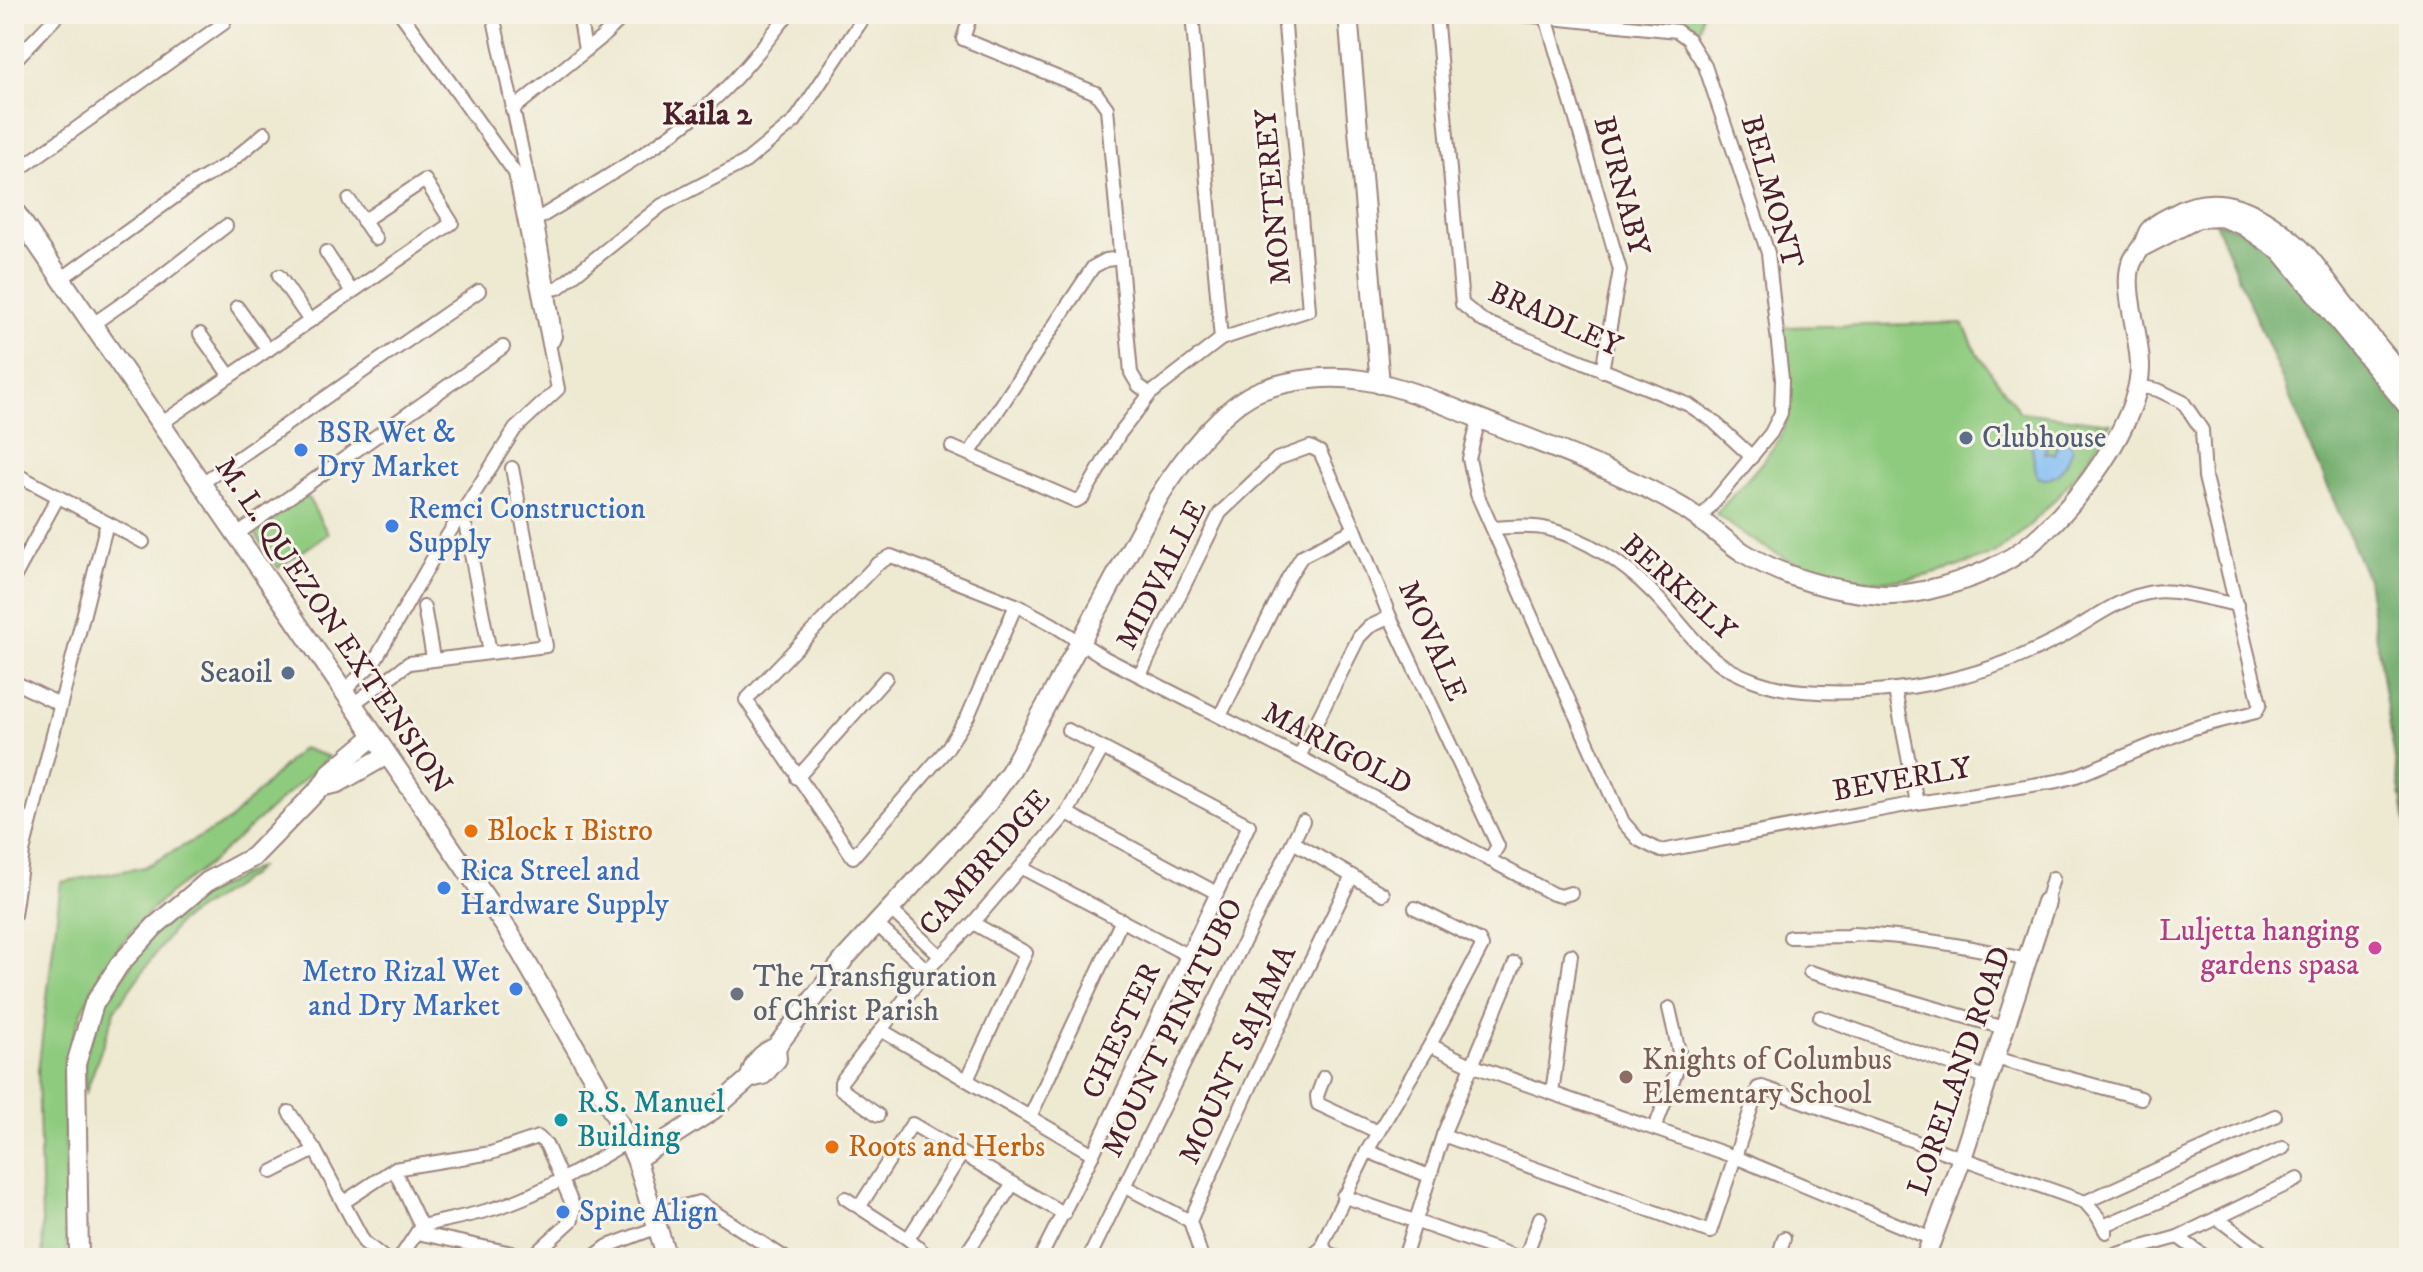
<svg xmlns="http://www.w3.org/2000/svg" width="2423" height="1272" viewBox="0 0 2423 1272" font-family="'IM FELL DW Pica',serif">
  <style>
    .green { fill: #8fcb7f; stroke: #6c7555; stroke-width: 2 }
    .forest { fill: #73af6e; stroke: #5e674c; stroke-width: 2 }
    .water { fill: #81bdf3; stroke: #666e8f; stroke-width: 2 }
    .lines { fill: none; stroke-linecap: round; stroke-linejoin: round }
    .street-casing { stroke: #9c847e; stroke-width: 16 }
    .secondary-casing { stroke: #9c847e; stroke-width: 22 }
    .street { stroke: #fff; stroke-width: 12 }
    .secondary { stroke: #fff; stroke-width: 18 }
    .service-dot { fill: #5c6f8a; stroke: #f7f3e8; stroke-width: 3 }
    .shop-dot { fill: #3f7fe0; stroke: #f7f3e8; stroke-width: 3 }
    .food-dot { fill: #e8710a; stroke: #f7f3e8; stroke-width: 3 }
    .hotel-dot { fill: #d1479c; stroke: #f7f3e8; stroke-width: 3 }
    .worship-dot { fill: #6b7280; stroke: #f7f3e8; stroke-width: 3 }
    .education-dot { fill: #8d6e63; stroke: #f7f3e8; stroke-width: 3 }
    .culture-dot { fill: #0f9aa8; stroke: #f7f3e8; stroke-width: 3 }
    .labels { text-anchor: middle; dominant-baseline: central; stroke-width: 6; stroke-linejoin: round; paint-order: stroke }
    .street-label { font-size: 30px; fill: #4a1f2b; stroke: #f7f3e8 }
    .shop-label { font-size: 30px; fill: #366cbe; stroke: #f7f3e8; text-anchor: start }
    .service-label { font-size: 30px; fill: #4e5e75; stroke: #f7f3e8; text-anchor: start }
    .food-label { font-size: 30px; fill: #c56008; stroke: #f7f3e8; text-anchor: start }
    .hotel-label { font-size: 30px; fill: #b23c85; stroke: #f7f3e8; text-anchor: end }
    .worship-label { font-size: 30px; fill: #5b616d; stroke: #f7f3e8; text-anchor: start }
    .education-label { font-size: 30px; fill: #785e54; stroke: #f7f3e8; text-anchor: start }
    .culture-label { font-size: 30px; fill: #0d838f; stroke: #f7f3e8; text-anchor: start }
    .neighbourhood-label { font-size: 32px; font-weight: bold; fill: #4a1f2b; stroke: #f7f3e8 }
  </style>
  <rect width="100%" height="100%" fill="#f7f3e8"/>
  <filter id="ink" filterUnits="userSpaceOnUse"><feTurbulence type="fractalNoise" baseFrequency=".0125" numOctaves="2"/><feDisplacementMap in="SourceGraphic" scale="16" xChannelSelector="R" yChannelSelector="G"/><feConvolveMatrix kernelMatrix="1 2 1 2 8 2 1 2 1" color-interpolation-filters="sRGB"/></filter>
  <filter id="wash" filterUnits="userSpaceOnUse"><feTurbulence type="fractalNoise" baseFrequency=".006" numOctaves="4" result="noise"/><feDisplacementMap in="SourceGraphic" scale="32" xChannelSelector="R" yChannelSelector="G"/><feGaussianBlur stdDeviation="1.8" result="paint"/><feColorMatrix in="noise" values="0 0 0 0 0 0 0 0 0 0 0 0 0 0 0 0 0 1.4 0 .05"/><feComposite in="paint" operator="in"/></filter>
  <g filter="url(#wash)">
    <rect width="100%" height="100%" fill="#eee9d1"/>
    <g class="green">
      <polygon points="1612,14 1702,14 1699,30 1678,23"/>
      <path d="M1963 323 1977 353 2020 412 2111 423C2081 472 2046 517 1999 550 1988 558 1972 561 1959 566 1866 600 1792 573 1716 514 1736 491 1775 453 1785 426 1795 397 1785 357 1783 327Z"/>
      <polygon points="305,492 328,534 278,568 252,529"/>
      <path d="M302 748 329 757C289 793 249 828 209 864 195 876 179 885 165 897 112 944 75 1006 64 1076L67 1258H43L38 1071 61 882 145 867 229 821Z"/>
      <polygon points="260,866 251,875 179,922 116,1008 85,1095 84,1059 98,1013 148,940 184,905"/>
    </g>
    <polygon class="forest" points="2215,222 2241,229 2282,256 2409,417 2409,849 2367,579"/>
    <path class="water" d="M2061 437 2069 440 2072 448C2066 465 2058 485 2037 477L2031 443 2034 439H2044L2047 446 2044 453 2054 454 2057 447 2055 442Z"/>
  </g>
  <g filter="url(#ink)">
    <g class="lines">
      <defs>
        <g id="street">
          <path d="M493 14C515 121 541 227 555 336L553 341"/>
          <polyline points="579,14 585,50"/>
          <polyline points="971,14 963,39 1096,93 1107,108 1131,373 1138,385 1150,394"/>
          <polyline points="1192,14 1221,339"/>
          <polyline points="1436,14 1462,304 1483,321 1689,405 1713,421 1752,457"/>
          <polyline points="1512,14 1677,31 1688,39 1705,66 1768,253 1782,379 1781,413 1771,433 1700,519"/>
          <polyline points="1546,17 1620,270 1602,371"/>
          <polyline points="14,61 59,14"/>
          <polyline points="512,110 600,39 626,14"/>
          <polyline points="14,173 224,23"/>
          <polyline points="349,200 376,239"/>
          <path d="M536 220C592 185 651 153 701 111 734 84 762 48 788 14"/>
          <polyline points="326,252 352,292"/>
          <polyline points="279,276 310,321"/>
          <polyline points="61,279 190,186 229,163 265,133"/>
          <polyline points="549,290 558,288 662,205 745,162 795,121 866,14"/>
          <polyline points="237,307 268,350"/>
          <polyline points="93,324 159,278 226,226"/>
          <polyline points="200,334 230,376"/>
          <polyline points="1479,419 1469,459 1477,494 1623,822 1639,840 1661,851 1917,803 2058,781 2076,776 2193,728 2256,712 2260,704 2205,477 2202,430 2183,402 2158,390 2138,386"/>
          <polyline points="162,423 452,223 425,180 363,221"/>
          <polyline points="952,447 1076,501 1083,497 1120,433 1150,394 1221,339 1309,310 1284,14"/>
          <polyline points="969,454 1093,267 1106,260 1121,258"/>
          <polyline points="14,473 143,542"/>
          <polyline points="202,483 479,291"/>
          <polyline points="466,528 490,652"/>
          <path d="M1494 528C1512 527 1531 525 1548 529 1586 538 1624 564 1651 591 1673 612 1690 639 1713 658 1736 677 1773 689 1803 691 1890 698 1979 680 2056 640 2088 623 2116 598 2153 592 2173 588 2216 601 2237 605"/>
          <polyline points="237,534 503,347"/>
          <polyline points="14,578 58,497"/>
          <polyline points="1016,605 968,716 946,750 853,857 746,700 876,565 891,556 1016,605 1052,624 1105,658 1299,757 1553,894 1561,896 1571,893"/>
          <polyline points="424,607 433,658"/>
          <polyline points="1140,675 1220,513 1277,459 1310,447 1320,452 1355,529 1390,617 1498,846 1490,859"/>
          <polyline points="14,682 59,704"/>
          <polyline points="1895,690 1917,803"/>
          <polyline points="344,691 374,662 432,560 515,429 558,389 515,173 401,14"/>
          <polyline points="353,704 409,663 546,646 512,468"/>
          <polyline points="1220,716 1288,578 1302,556 1355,529"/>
          <polyline points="1299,757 1359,637 1369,627 1390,617"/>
          <polyline points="797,778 886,678"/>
          <polyline points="1067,813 1217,893"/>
          <polyline points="1293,842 1383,894"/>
          <polyline points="1022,868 1187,955"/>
          <polyline points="2046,902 2053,878"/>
          <polyline points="890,909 940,956"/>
          <polyline points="14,915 23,852 107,523"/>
          <polyline points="876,924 927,970"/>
          <path d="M1790 937 1850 936 1853 934C1912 936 1970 946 2027 960"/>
          <polyline points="1810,972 2004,1028"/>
          <polyline points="1820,1017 1988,1078"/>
          <polyline points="881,1030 1093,1154"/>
          <polyline points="1430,1045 1471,1065 1735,1157 1932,1239"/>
          <polyline points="1995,1058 2141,1098"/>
          <polyline points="1324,1077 1317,1096 1318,1104 1378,1132"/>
          <polyline points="967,1080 1026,953 973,923"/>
          <polyline points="1552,1093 1571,955"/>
          <polyline points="289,1112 315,1150 364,1242 384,1258"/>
          <polyline points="878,1115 841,1089 841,1082 927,970 973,923 1067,813 1102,749"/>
          <polyline points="1030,1117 1122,920"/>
          <polyline points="1655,1128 1678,1067 1679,1052 1669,1008"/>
          <polyline points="1443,1135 1710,1232 1758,1088 1762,1087 2085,1202 2098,1217 2106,1232"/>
          <polyline points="1367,1151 1429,1176"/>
          <polyline points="394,1169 421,1226"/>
          <polyline points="272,1172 315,1150"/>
          <polyline points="1124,1186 1190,1221"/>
          <polyline points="1343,1196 1520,1258"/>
          <polyline points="845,1198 908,1239 930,1258"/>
          <polyline points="344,1202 394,1169 491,1153 538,1137 546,1144 574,1208 572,1220 536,1253 526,1256 417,1233"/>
          <polyline points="2085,1202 2275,1116"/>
          <polyline points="860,1206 912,1124 1064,1214"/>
          <polyline points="654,1214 699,1202 785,1258"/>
          <polyline points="2217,1218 2270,1258"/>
          <polyline points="2103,1226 2283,1148"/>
          <polyline points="2178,1237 2207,1258"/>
          <polyline points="908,1239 962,1154"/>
          <polyline points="1323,1247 1328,1253 1339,1258"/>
          <path d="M400 1258 421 1226C455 1218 491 1212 523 1198 559 1183 593 1162 627 1142"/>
          <polyline points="592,1258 608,1246 658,1227"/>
          <polyline points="963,1258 1013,1184"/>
          <polyline points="1040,1258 1093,1154 1249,825 1068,730"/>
          <polyline points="1089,1258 1303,821"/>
          <polyline points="1202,1258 1190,1221 1256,1074 1352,876"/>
          <polyline points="1309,1258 1323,1247 1324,1240 1367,1151 1430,1045 1482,946 1479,940 1415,908"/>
          <polyline points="1404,1258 1443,1135 1515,963"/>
          <polyline points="1525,1258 1540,1218"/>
          <polyline points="1778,1258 1784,1238"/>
          <polyline points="2103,1258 2178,1237 2298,1179"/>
        </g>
        <g id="secondary">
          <polyline points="1348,14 1380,384"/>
          <polyline points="14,210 509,932 618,1121 636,1159 667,1258"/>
          <polyline points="2142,247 2198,218 2221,217 2243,225 2281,251 2409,408"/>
          <polyline points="321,787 338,783 387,755"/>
          <path d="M750 1078C753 1062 761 1053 776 1047L845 958 987 804 1010 772 1158 498C1179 464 1223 404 1262 390 1292 379 1330 375 1362 380 1406 386 1456 410 1498 426 1560 451 1626 474 1683 508 1705 521 1723 540 1744 553 1783 577 1835 592 1881 595 1916 597 1971 580 2002 563 2057 535 2138 431 2140 369 2141 339 2124 295 2130 268 2132 259 2137 254 2142 246 2145 242 2146 236 2149 231 2155 223 2168 218 2177 213 2218 191 2259 212 2291 240 2312 257 2328 284 2345 305 2366 332 2388 358 2409 384"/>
          <polyline points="636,1159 713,1110 750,1078 763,1075 777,1059 776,1047"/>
          <polyline points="79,1258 76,1064 94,1004 119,965 155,926 207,882 253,857 321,787 330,773 374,736"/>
          <polyline points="1925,1258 1962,1158 2046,902"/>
        </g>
      </defs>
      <use href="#street" class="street-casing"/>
      <use href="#secondary" class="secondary-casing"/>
      <use href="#street" class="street"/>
      <use href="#secondary" class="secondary"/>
    </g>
  </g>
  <g class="service-dot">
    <circle cx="1966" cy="438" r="8"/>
    <circle cx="288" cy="673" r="8"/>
  </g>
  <g class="shop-dot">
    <circle cx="301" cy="450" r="8"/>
    <circle cx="392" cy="526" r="8"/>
    <circle cx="444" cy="888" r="8"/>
    <circle cx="516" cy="989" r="8"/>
    <circle cx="563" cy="1212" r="8"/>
  </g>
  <g class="food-dot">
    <circle cx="471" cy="831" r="8"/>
    <circle cx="832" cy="1147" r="8"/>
  </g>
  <circle class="hotel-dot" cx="2375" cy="948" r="8"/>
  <circle class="worship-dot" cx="737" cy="994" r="8"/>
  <circle class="education-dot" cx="1626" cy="1077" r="8"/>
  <circle class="culture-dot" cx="561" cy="1120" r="8"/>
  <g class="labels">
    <g class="street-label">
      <text transform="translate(1621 186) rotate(75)">BURNABY</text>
      <text transform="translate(1771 192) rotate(74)">BELMONT</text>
      <text transform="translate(1274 197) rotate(-95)">MONTEREY</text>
      <text transform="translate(1555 320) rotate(24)">BRADLEY</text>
      <text transform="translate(1162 575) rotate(-63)">MIDVALLE</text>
      <text transform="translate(1678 588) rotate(42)">BERKELY</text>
      <text transform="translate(333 626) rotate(56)">M. L. QUEZON EXTENSION</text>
      <text transform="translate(1432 641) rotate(66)">MOVALE</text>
      <text transform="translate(1337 749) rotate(28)">MARIGOLD</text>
      <text transform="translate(1902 780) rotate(-10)">BEVERLY</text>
      <text transform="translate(985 863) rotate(-49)">CAMBRIDGE</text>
      <text transform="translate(1173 1028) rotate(-64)">MOUNT PINATUBO</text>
      <text transform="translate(1122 1031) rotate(-65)">CHESTER</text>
      <text transform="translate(1238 1055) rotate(-65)">MOUNT SAJAMA</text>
      <text transform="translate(1960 1071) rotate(-71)">LORELAND ROAD</text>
    </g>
    <g class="shop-label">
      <text x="317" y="433">BSR Wet &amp;<tspan x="317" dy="34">Dry Market</tspan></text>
      <text x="408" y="509">Remci Construction<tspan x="408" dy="34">Supply</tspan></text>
      <text x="460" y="871">Rica Streel and<tspan x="460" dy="34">Hardware Supply</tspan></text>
      <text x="500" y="972" text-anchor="end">Metro Rizal Wet<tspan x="500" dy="34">and Dry Market</tspan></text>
      <text x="579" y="1212">Spine Align</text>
    </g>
    <g class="service-label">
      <text x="1982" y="438">Clubhouse</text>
      <text x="272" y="673" text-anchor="end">Seaoil</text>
    </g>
    <g class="food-label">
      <text x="487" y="831">Block 1 Bistro</text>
      <text x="848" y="1147">Roots and Herbs</text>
    </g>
    <g class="hotel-label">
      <text x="2359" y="931">Luljetta hanging<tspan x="2359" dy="34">gardens spasa</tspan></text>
    </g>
    <g class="worship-label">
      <text x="753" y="977">The Transfiguration<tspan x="753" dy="34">of Christ Parish</tspan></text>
    </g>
    <g class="education-label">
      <text x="1642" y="1060">Knights of Columbus<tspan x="1642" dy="34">Elementary School</tspan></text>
    </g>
    <g class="culture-label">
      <text x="577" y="1103">R.S. Manuel<tspan x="577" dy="34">Building</tspan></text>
    </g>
    <g class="neighbourhood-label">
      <text x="707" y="115">Kaila 2</text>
    </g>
  </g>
  <rect width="2423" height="1272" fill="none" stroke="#f7f3e8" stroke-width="48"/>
</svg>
